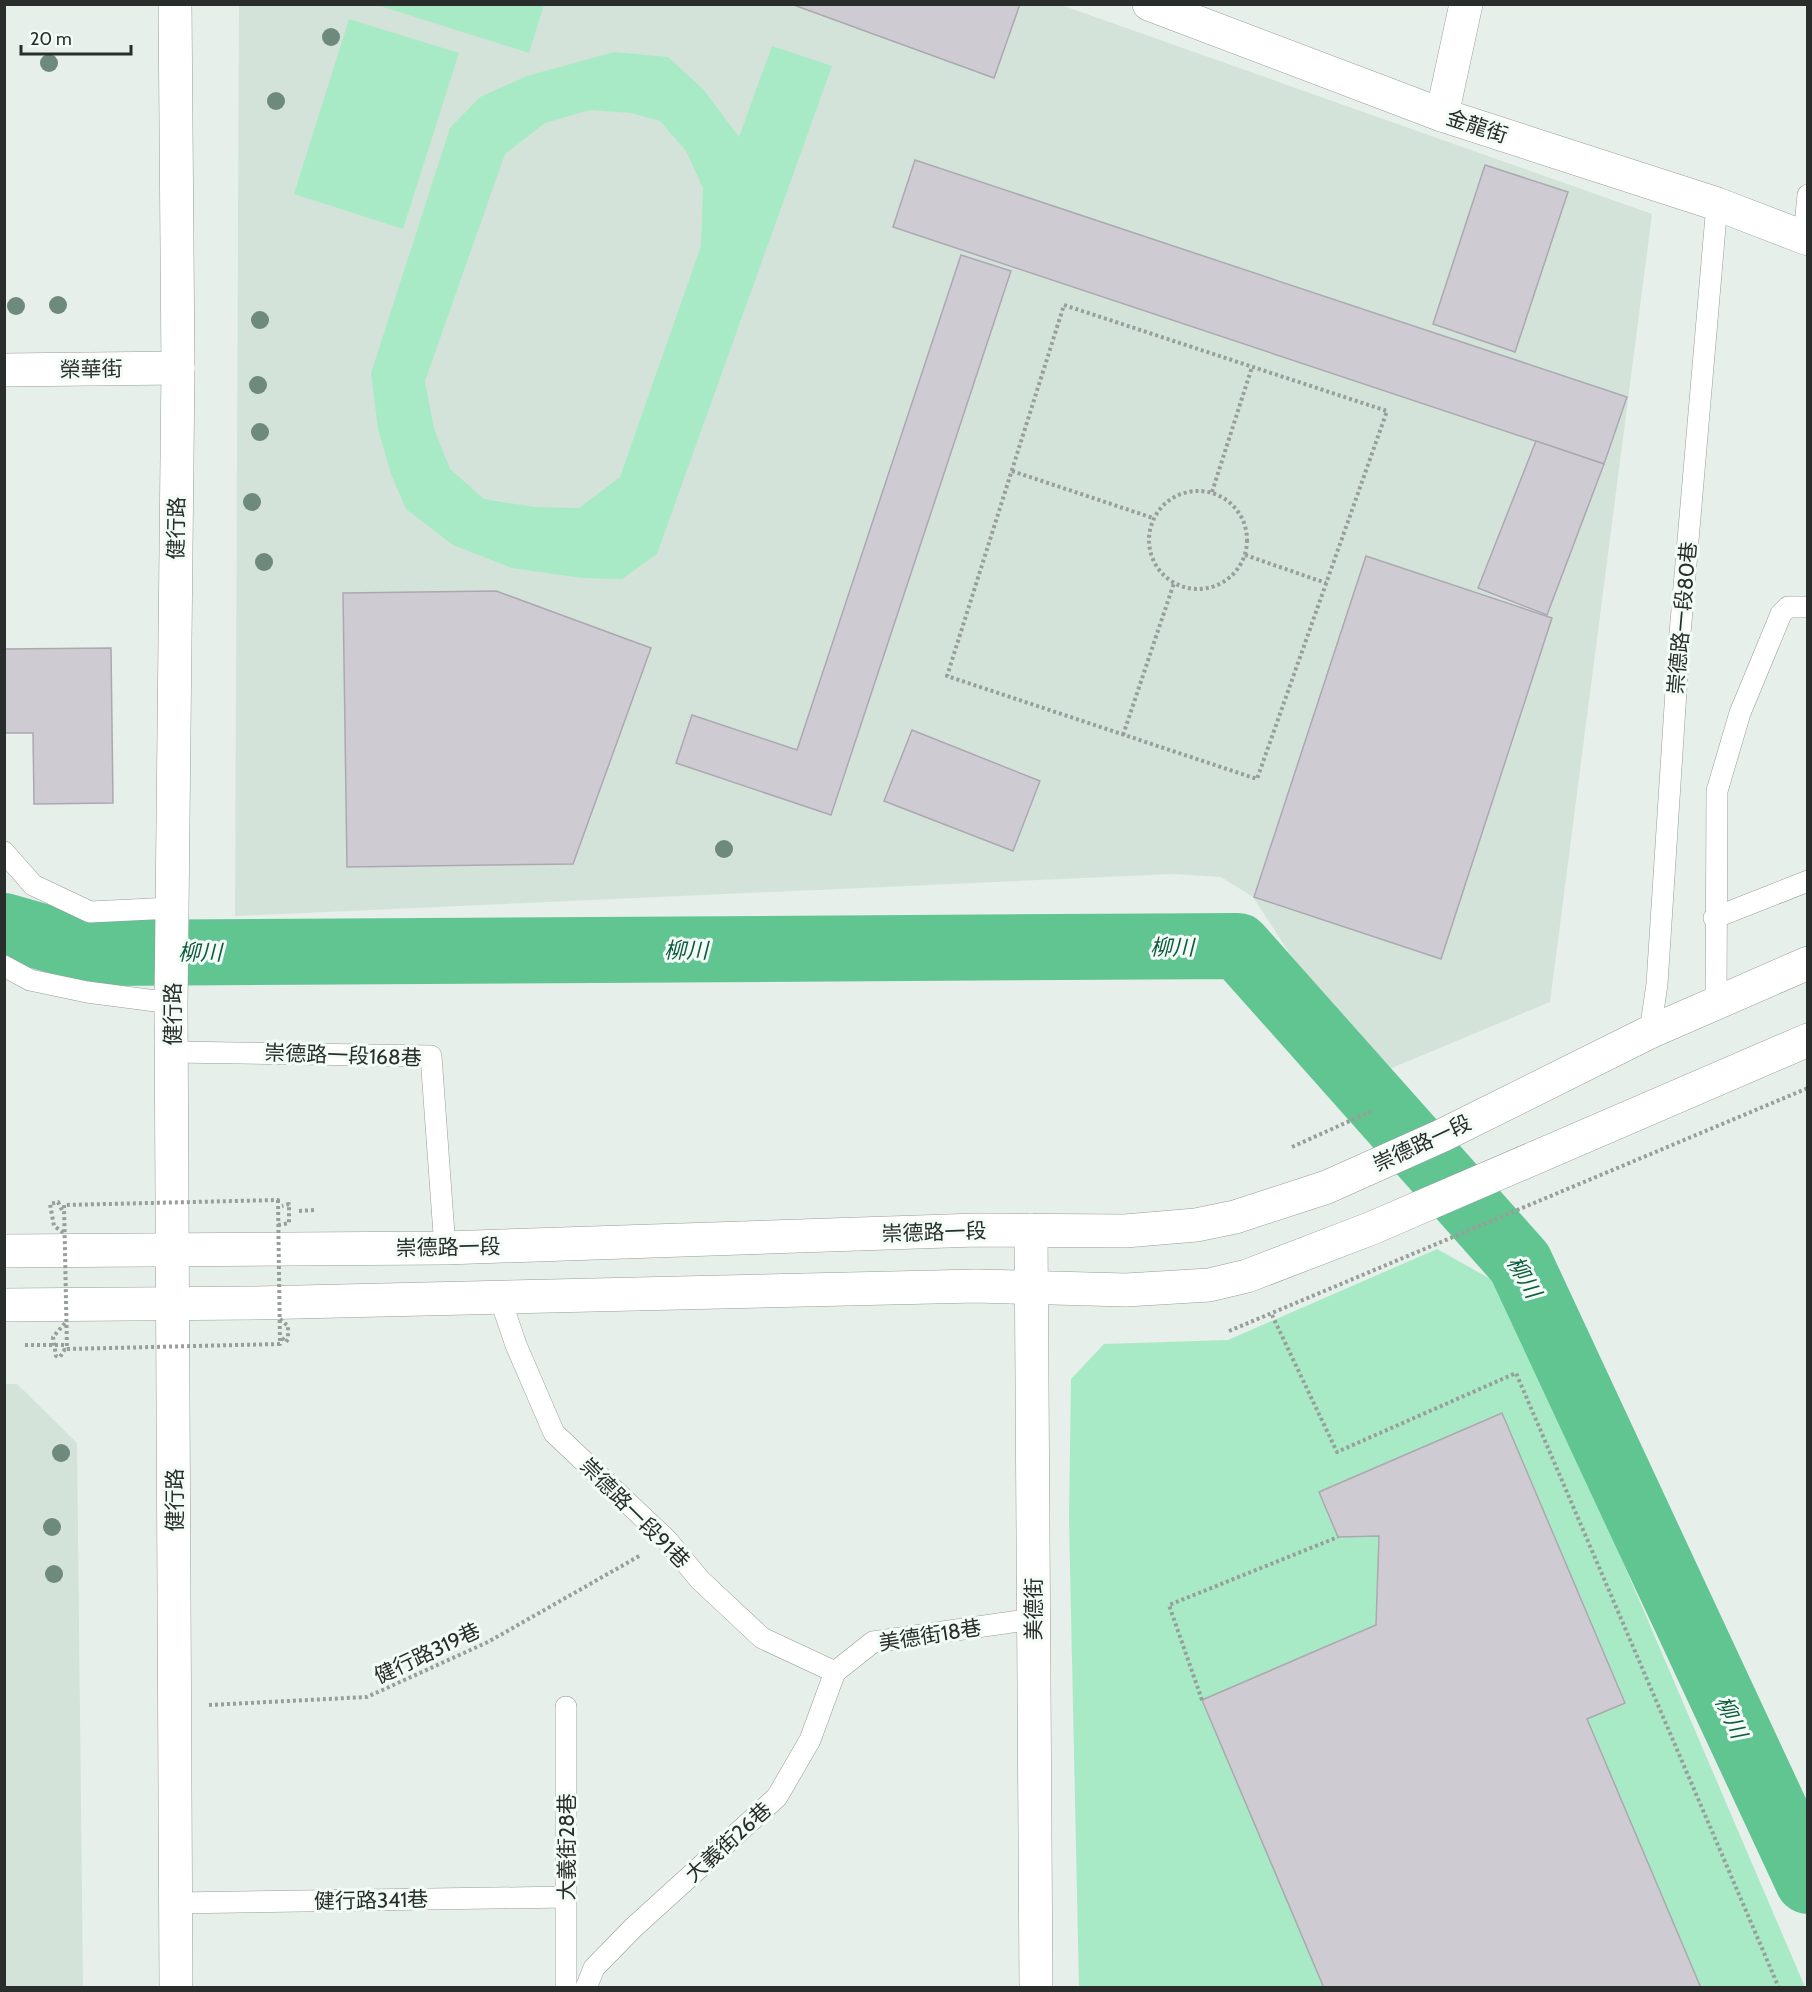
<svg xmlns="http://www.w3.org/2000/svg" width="1812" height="1992" viewBox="0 0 1812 1992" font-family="Cabin,'Noto Sans TC',sans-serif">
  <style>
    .built { fill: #d3e3d9 }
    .green { fill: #a8eac5; fill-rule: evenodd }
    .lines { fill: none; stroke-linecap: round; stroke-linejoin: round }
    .river { stroke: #61c592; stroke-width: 66 }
    .building { fill: #cfcbd3; stroke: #aca8b0; stroke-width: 1.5 }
    .service-casing { stroke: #969e99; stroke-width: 22 }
    .minor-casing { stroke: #969e99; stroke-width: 34 }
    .tertiary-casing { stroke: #969e99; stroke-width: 34 }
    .secondary-casing { stroke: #969e99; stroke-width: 34 }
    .path { stroke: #989f9b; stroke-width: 4; stroke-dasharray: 3 3; stroke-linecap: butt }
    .service { stroke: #fff; stroke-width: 21 }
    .minor { stroke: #fff; stroke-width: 33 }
    .tertiary { stroke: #fff; stroke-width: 33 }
    .secondary { stroke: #fff; stroke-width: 33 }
    .path-bridge { stroke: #989f9b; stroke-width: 4; stroke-dasharray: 3 3; stroke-linecap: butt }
    .tree { fill: #6d8a7c }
    .labels { text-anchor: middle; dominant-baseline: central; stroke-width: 6; stroke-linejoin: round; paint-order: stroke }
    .street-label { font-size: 21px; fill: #292d2b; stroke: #f3fcf7 }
    .water-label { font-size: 22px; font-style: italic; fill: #0d5c3b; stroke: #f3fcf7 }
  </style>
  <rect width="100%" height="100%" fill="#e6efe9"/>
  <g class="built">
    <polygon points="239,5 1061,5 1652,214 1550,1002 1370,1077 1253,897 1221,877 1172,874 235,916"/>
    <polygon points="5,1384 17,1384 77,1443 83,1987 5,1987"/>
  </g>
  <g class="green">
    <polygon points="377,5 544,5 529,53"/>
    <polygon points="349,19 459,53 403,229 294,194"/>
    <path d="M772 46 832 66 657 554 622 579 582 578 512 568 453 545 406 509 391 474 378 429 371 373 450 128 480 97 527 76 614 52 668 57 703 89 739 137ZM590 110 631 113 660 121 686 151 703 188 701 246 620 477 579 508 534 507 484 499 450 469 434 429 425 381 505 154 545 123Z"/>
    <polygon points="1437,1249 1505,1287 1805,1987 1079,1987 1069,1519 1071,1379 1104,1344 1228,1340"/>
  </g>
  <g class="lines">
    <polyline class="river" points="4,926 99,953 1238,946 1520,1263 1808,1881"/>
  </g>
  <g class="building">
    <polygon points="791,4 1020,4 994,78"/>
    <polygon points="915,160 1627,397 1604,464 893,227"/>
    <polygon points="1485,165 1568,192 1515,352 1433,324"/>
    <polygon points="961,255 1011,271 831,815 676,763 692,715 797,750"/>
    <polygon points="1536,441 1604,464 1547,615 1478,588"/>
    <polygon points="1366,556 1552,618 1441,959 1254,897"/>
    <polygon points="496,591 651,648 573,864 347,867 343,593"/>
    <polygon points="111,648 113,803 34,804 33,733 4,733 4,649"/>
    <polygon points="912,730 1040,781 1013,851 884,801"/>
    <polygon points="1502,1413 1625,1703 1587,1719 1701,1988 1324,1988 1202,1700 1376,1625 1379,1536 1338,1537 1319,1492"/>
  </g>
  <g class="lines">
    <defs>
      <g id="service">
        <polyline points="1804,238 1808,195"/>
        <polyline points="4,852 33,885 90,912 172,908"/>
        <polyline points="1714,918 1808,881"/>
        <polyline points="4,966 30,980 87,992 171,1003"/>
        <polyline points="1716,1002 1717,791 1740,713 1781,614 1788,607 1808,607"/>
        <polyline points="1650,1032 1657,984 1679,645 1717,204"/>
        <polyline points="172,1052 431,1056 445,1248"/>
        <polyline points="500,1298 516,1345 554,1433 667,1540 700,1580 762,1638 835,1672"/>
        <polyline points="835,1672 873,1642 1033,1619"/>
        <polyline points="566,1707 566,1988"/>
        <polyline points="176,1903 566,1897"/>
        <polyline points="586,1988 594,1968 633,1928 777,1797 810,1740 835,1672"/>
      </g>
      <g id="minor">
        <polyline points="1149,4 1442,115 1717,204 1808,239"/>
        <polyline points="1442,115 1466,4"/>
        <polyline points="4,370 178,368"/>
        <polyline points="1031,1230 1036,1988"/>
      </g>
      <polyline id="tertiary" points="175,4 178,368 171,1003 176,1988"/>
      <g id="secondary">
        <polyline points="4,1251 445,1248 977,1230 1125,1231 1196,1225 1235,1217 1327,1187 1441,1136 1650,1032 1808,963"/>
        <polyline points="4,1305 256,1303 976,1286 1126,1290 1209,1285 1247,1276 1372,1228 1808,1040"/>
      </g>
    </defs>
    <use href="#service" class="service-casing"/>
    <use href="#minor" class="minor-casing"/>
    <use href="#tertiary" class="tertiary-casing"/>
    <use href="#secondary" class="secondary-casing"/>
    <g class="path">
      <polygon points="1064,305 1387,411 1257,779 947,676"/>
      <polyline points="1012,471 1153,518"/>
      <circle cx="1198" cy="540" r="49"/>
      <polyline points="1212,492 1252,367"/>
      <polyline points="1245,555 1326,583"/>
      <polyline points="1123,735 1174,583"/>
      <polyline points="1292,1147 1374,1110"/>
      <polyline points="299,1211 314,1210"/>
      <polyline points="1272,1315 1337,1452 1516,1373 1779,1988"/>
      <polyline points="1229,1331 1808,1088"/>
      <polyline points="25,1345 64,1345 65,1349"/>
      <polyline points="1202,1700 1169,1605 1338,1537"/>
      <polyline points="209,1705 367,1697 488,1642 641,1555"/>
    </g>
    <use href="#service" class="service"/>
    <use href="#minor" class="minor"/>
    <use href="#tertiary" class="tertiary"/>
    <use href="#secondary" class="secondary"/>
    <g class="path-bridge">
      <polygon points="278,1200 280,1344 67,1349 64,1205"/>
      <polyline points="62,1210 58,1202 50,1204 54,1226 64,1233"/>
      <polyline points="278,1225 289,1223 289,1204 282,1206"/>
      <polyline points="280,1319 288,1326 288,1339 286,1342 281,1337"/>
      <polyline points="65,1349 60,1357 56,1356 53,1337 66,1322"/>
    </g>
  </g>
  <g class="tree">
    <circle cx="331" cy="37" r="9"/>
    <circle cx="49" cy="63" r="9"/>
    <circle cx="276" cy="101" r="9"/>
    <circle cx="58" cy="305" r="9"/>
    <circle cx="16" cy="306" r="9"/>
    <circle cx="260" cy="320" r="9"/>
    <circle cx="258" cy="385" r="9"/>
    <circle cx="260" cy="432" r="9"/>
    <circle cx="252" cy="502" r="9"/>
    <circle cx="264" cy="562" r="9"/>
    <circle cx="724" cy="849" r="9"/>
    <circle cx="61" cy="1453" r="9"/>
    <circle cx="52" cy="1527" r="9"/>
    <circle cx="54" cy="1574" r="9"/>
  </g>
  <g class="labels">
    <g class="street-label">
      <text transform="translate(1477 126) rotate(18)">金龍街</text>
      <text transform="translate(91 369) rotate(-1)">榮華街</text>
      <text transform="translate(176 528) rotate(-89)">健行路</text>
      <text transform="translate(1682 618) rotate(-85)">崇德路一段80巷</text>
      <text transform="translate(172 1014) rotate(-90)">健行路</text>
      <text transform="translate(343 1055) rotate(2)">崇德路一段168巷</text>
      <text transform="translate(1422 1143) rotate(-25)">崇德路一段</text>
      <text transform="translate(934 1232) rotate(-2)">崇德路一段</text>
      <text transform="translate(448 1247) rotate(-1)">崇德路一段</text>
      <text transform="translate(174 1500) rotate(-90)">健行路</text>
      <text transform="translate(635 1513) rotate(45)">崇德路一段91巷</text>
      <text transform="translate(1033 1609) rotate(-90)">美德街</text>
      <text transform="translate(930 1635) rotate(-9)">美德街18巷</text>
      <text transform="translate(427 1653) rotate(-25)">健行路319巷</text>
      <text transform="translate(728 1842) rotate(-42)">大義街26巷</text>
      <text transform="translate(566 1847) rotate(-90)">大義街28巷</text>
      <text transform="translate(371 1900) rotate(-1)">健行路341巷</text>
    </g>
    <g class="water-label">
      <text x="1172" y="947">柳川</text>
      <text x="686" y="950">柳川</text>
      <text x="200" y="952">柳川</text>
      <text transform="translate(1524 1277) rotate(60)">柳川</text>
      <text transform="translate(1731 1717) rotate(65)">柳川</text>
    </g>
  </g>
  <rect width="1812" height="1992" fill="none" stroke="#292d2b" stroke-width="12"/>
  <path d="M21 45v9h110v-9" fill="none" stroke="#292d2b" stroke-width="3"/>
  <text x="30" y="45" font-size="18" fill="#292d2b" stroke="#f3fcf7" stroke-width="4.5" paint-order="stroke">20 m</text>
</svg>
